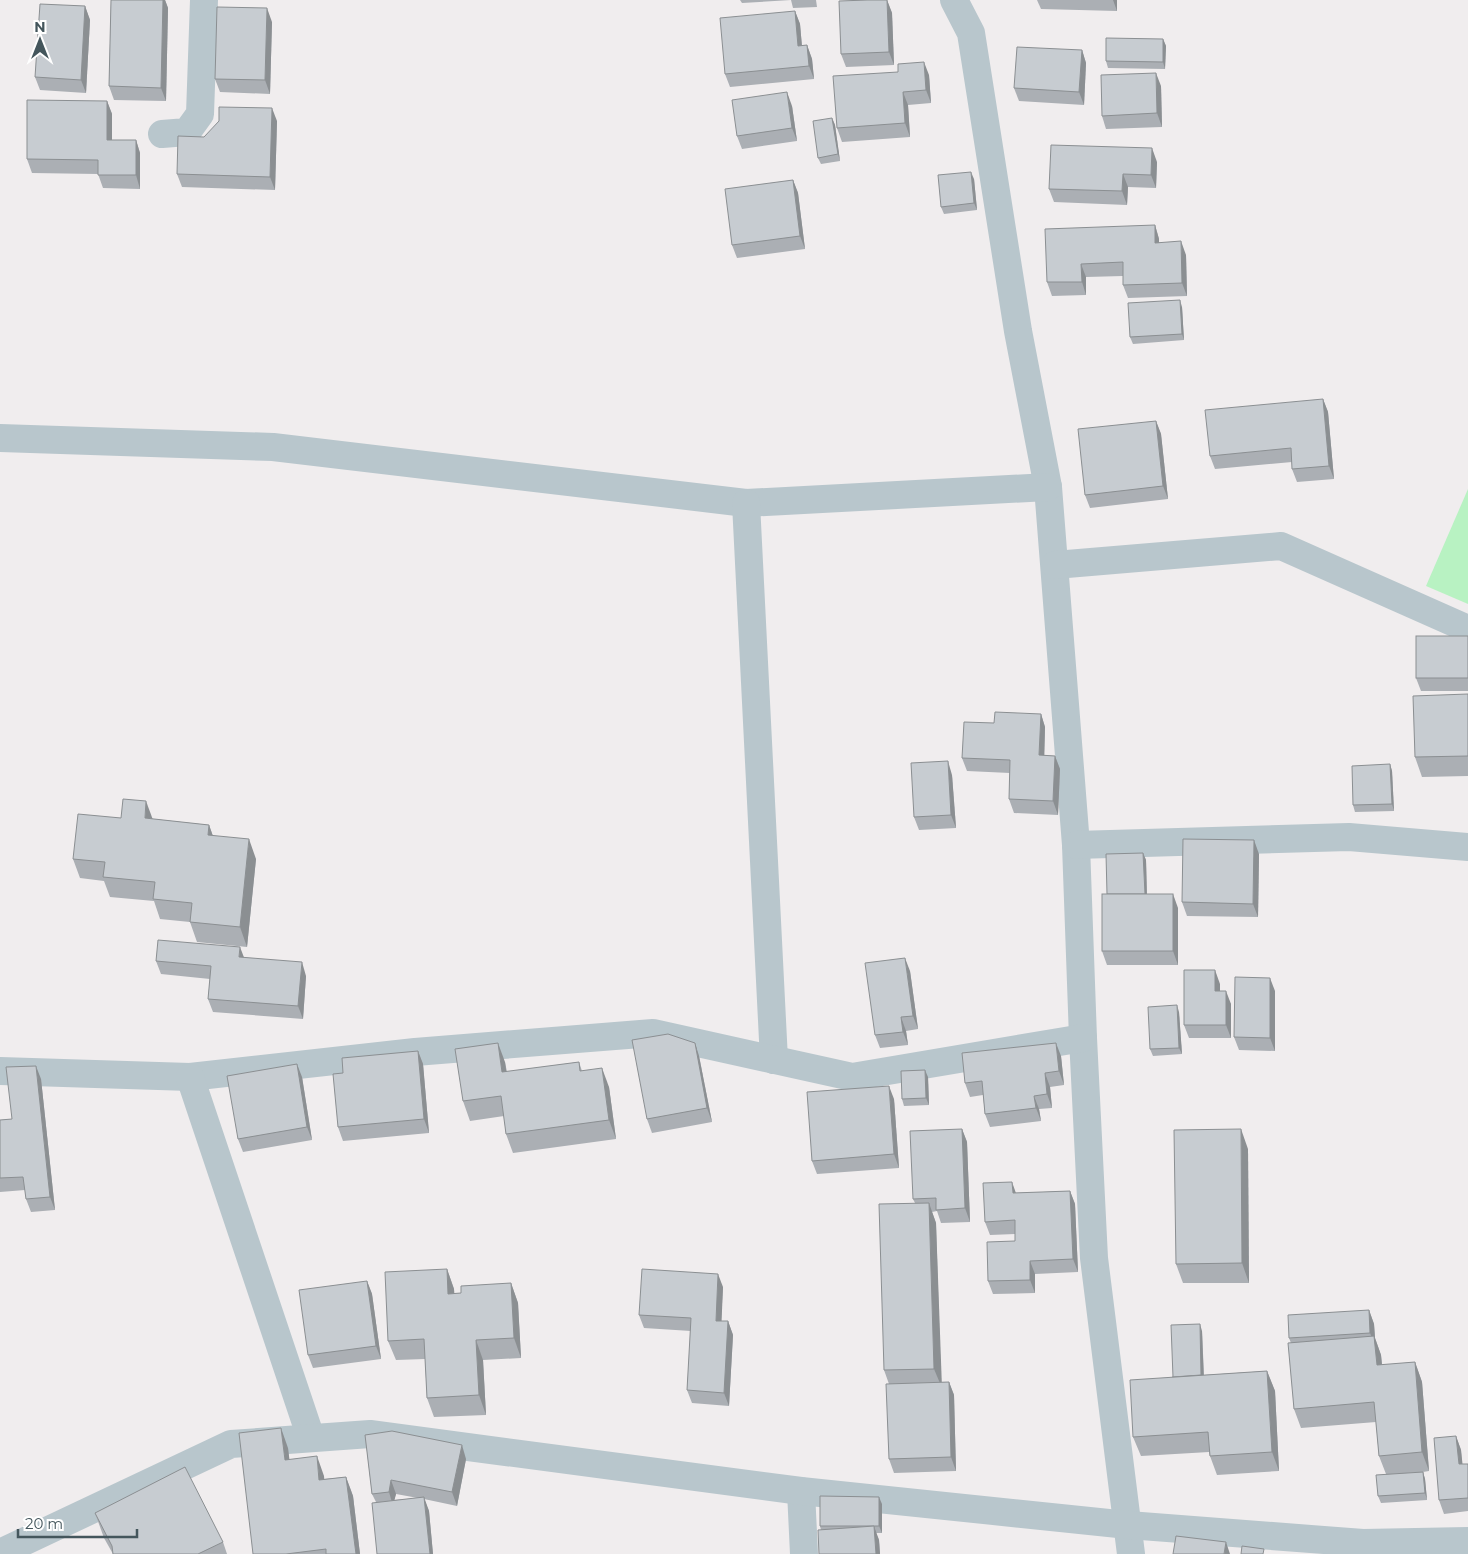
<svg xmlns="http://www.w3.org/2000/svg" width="1468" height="1554" viewBox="0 0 1468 1554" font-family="Montserrat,sans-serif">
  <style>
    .green { fill: #b8f2c2 }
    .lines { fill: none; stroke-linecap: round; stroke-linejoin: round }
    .minor { stroke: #b8c6cc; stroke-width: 28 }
    .wall { fill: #abafb4; fill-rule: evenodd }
    .shaded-wall { fill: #8b8f92 }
    .building { fill: #c7ccd1; stroke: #8b8f92 }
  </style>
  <rect width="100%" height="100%" fill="#f0edee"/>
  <polygon class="green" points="1468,489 1468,604 1426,586"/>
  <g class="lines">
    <g class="minor">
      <polyline points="954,0 971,33 1018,331 1048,487 1076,845 1083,1038 1094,1258 1131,1554"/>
      <polyline points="162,134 187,132 200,114 204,0"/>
      <polyline points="0,438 273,447 746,503 1048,487"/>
      <polyline points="746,503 774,1060"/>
      <polyline points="1055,565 1281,546 1468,629"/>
      <polyline points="1076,845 1349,837 1468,847"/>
      <polyline points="0,1071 190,1077 415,1052 653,1033 852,1077 1083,1038"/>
      <polyline points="190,1077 311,1438"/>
      <polyline points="801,1491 804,1554"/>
      <polyline points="0,1553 231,1444 370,1434 801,1491 1128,1525 1363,1543 1468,1541"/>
    </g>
  </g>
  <g class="wall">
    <polygon points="111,0 165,0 168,8 166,101 114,100 109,86"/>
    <polygon points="740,0 816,0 817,7 793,8 791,0 742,3"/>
    <polygon points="853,0 887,0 892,13 894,65 846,67 841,54"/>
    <polygon points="1037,0 1117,0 1117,11 1041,9"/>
    <polygon points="85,6 90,20 86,93 40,90 35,77"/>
    <polygon points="795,11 800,24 802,46 807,45 812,59 814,79 730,87 725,74"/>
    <polygon points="272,22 270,94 220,92 215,79"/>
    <polygon points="1163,39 1166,46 1165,69 1108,68 1106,61"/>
    <polygon points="1082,50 1086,63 1084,105 1019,101 1014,88"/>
    <polygon points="898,72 929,75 931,103 908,105 910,137 842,142 837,128"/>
    <polygon points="1161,86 1162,127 1106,129 1102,116"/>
    <polygon points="107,101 112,114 112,140 136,140 140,153 140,189 103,188 98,174 32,173 27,159"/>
    <polygon points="792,106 797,141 742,149 737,136"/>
    <polygon points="832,118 835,125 840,161 821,164 818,158"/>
    <polygon points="277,121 275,190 182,187 177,174 204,137"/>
    <polygon points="1157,162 1156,188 1128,187 1127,205 1054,202 1049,189"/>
    <polygon points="974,179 977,210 944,214 941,207"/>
    <polygon points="793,180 798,193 805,249 737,258 732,245"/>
    <polygon points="1155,225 1159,239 1159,242 1186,255 1187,296 1128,298 1123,285 1123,276 1086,277 1086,295 1052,296 1047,282"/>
    <polygon points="1182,307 1184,340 1133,344 1130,337"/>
    <polygon points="1323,399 1328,412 1334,479 1297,482 1292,469 1292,462 1215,469 1210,456"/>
    <polygon points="1156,421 1161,434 1168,499 1090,508 1085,495"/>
    <polygon points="1468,636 1468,691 1421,691 1416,678"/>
    <polygon points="1468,694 1468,776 1422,777 1415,757"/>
    <polygon points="1041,714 1045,727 1044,755 1055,756 1060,769 1058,815 1014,813 1009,799 1010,773 967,771 962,758 994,723"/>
    <polygon points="1390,764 1392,771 1394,811 1355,812 1353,805"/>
    <polygon points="952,775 956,828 919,830 914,817"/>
    <polygon points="121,818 153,819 209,825 213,836 256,859 247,947 197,942 190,922 160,919 154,901 110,897 104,881 80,878 73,859"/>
    <polygon points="1143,853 1146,860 1147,894 1178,908 1178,965 1107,965 1102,951 1107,894"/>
    <polygon points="1259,854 1258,917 1187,916 1182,902"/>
    <polygon points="244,958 306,976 303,1019 213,1012 208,999 210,979 161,974 156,961"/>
    <polygon points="910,971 918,1029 906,1031 908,1045 880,1048 875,1035"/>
    <polygon points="1220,984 1220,991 1231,1004 1231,1038 1189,1038 1184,1025"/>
    <polygon points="1275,991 1275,1051 1239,1050 1234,1037"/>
    <polygon points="1179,1012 1182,1054 1153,1056 1150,1049"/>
    <polygon points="695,1043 699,1056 712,1122 652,1133 647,1119"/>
    <polygon points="418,1051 423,1064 429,1133 343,1141 338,1127"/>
    <polygon points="1061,1056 1064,1085 1050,1087 1052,1108 1039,1109 1041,1121 990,1127 985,1114 983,1095 970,1097 965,1083"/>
    <polygon points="505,1062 507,1072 579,1062 582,1071 609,1087 616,1139 513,1153 506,1134 504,1116 470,1121 463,1101"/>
    <polygon points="302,1077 312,1140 243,1152 238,1139"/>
    <polygon points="928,1077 929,1105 904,1106 902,1099"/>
    <polygon points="41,1079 55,1210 31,1212 26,1199 25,1190 0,1192 0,1120 12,1119"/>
    <polygon points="894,1099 899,1168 817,1174 812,1161"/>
    <polygon points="962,1129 967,1142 970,1222 941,1223 937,1211 932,1212 936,1223 941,1382 949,1382 954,1395 956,1471 894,1473 889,1459 889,1384 884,1370 915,1203 913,1199"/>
    <polygon points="1248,1149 1249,1283 1183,1283 1176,1264"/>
    <polygon points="1070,1191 1075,1204 1078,1272 1035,1274 1035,1293 993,1294 988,1281 1015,1241 1015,1234 990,1235 985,1222 1016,1193"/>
    <polygon points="447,1269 454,1289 454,1294 461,1293 511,1283 518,1303 521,1358 483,1360 486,1415 434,1417 427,1398 425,1359 396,1360 388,1341"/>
    <polygon points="367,1281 372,1294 381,1359 313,1368 308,1355"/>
    <polygon points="723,1287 721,1321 728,1321 733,1335 729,1406 692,1403 687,1390 691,1331 644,1328 639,1315"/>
    <polygon points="1369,1310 1374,1324 1375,1338 1381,1355 1382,1365 1415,1362 1422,1382 1429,1471 1423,1472 1425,1479 1427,1500 1381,1503 1378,1496 1386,1474 1379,1456 1376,1422 1301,1428 1294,1409 1291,1343 1289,1338"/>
    <polygon points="1202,1331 1204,1375 1267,1371 1275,1391 1279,1471 1217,1475 1210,1456 1209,1452 1141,1456 1133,1437"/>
    <path d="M365 1435 466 1459 457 1506 424 1499 429 1511 433 1554H377L376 1502 372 1494ZM396 1494 418 1498 394 1500Z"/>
    <polygon points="1456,1436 1461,1450 1462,1464 1468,1464 1468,1511 1444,1514 1439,1500"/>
    <polygon points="288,1448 289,1460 324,1476 324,1479 346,1477 353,1496 360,1554 253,1554"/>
    <polygon points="882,1504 882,1533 876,1533 879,1540 880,1554 819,1554 821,1530 820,1526"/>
    <polygon points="95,1513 223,1542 227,1554 113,1554 104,1538"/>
  </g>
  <g class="shaded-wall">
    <polygon points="163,0 165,0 168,8 166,101 161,88"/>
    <polygon points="887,0 892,13 894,65 889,52"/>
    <polygon points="1113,0 1117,0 1117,11"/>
    <polygon points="85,6 90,20 86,93 81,80"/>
    <polygon points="267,8 272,22 270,94 265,80"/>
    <polygon points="795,11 800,24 803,59 798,46"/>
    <polygon points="1163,39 1166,46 1165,69 1163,62"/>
    <polygon points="807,45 812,59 814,79 809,66"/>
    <polygon points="1082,50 1086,63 1084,105 1079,92"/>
    <polygon points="924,62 929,75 931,103 926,90"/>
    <polygon points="1156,73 1161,86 1162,127 1157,113"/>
    <polygon points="787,92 792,106 797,141 792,128"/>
    <polygon points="903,92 908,105 910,137 905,123"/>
    <polygon points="107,101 112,114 112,153 107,140"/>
    <polygon points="272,108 277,121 275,190 270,177"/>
    <polygon points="832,118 835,125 840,161 838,154"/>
    <polygon points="136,140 140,153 140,189 136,175"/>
    <polygon points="1152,148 1157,162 1156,188 1151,175"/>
    <polygon points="971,172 974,179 977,210 974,203"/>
    <polygon points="1123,174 1128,187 1127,205 1122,191"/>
    <polygon points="793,180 798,193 805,249 800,236"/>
    <polygon points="1155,225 1159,239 1159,256 1155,243"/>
    <polygon points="1181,241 1186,255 1187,296 1182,283"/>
    <polygon points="1081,264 1086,277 1086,295 1082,282"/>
    <polygon points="1180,300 1182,307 1184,340 1182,334"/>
    <polygon points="1323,399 1328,412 1334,479 1329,466"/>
    <polygon points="1156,421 1161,434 1168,499 1163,486"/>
    <polygon points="1041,714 1045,727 1044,769 1039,755"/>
    <polygon points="1055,756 1060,769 1058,815 1053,801"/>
    <polygon points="948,761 952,775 956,828 951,815"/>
    <polygon points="1390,764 1392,771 1394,811 1392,804"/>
    <polygon points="146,801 153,820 145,818"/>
    <polygon points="209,825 216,845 208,835"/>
    <polygon points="249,839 256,859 247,947 240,927"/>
    <polygon points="1254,840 1259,854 1258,917 1253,904"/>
    <polygon points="1143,853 1146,860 1147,901 1145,894"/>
    <polygon points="1173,894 1178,908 1178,965 1173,951"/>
    <polygon points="240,947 245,960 239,957"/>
    <polygon points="905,958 910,971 918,1029 913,1016"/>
    <polygon points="302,962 306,976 303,1019 298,1006"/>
    <polygon points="1215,970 1220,984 1220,1004 1215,991"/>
    <polygon points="1270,978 1275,991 1275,1051 1270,1038"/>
    <polygon points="1226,991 1231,1004 1231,1038 1226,1025"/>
    <polygon points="1177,1005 1179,1012 1182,1054 1179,1048"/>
    <polygon points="901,1017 906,1031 908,1045 903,1032"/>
    <polygon points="498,1043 505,1062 509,1092 502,1072"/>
    <polygon points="695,1043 699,1056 712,1122 707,1108"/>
    <polygon points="1056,1043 1061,1056 1064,1085 1059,1071"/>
    <polygon points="418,1051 423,1064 429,1133 424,1119"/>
    <polygon points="297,1064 302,1077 312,1140 307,1127"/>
    <polygon points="36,1066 41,1079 55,1210 50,1197"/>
    <polygon points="602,1068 609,1087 616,1139 609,1120"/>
    <polygon points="925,1070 928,1077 929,1105 926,1098"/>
    <polygon points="1045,1073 1050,1087 1052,1108 1047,1094"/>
    <polygon points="889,1086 894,1099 899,1168 894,1154"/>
    <polygon points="1034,1096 1039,1109 1041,1121 1036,1108"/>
    <polygon points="962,1129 967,1142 970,1222 965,1208"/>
    <polygon points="1241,1129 1248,1149 1249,1283 1242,1263"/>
    <polygon points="1012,1182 1017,1196 1013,1193"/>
    <polygon points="1070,1191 1075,1204 1078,1272 1073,1259"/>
    <polygon points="929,1203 936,1223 942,1388 934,1369"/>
    <polygon points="1030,1261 1035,1274 1035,1293 1030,1280"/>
    <polygon points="447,1269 454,1289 456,1314 448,1294"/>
    <polygon points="718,1274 723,1287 721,1334 716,1321"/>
    <polygon points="367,1281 372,1294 381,1359 376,1346"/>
    <polygon points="511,1283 518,1303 521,1358 514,1338"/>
    <polygon points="1369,1310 1374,1324 1375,1338 1381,1355 1384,1385 1377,1365 1375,1346 1370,1333"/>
    <polygon points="728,1321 733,1335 729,1406 724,1393"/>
    <polygon points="1200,1324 1202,1331 1204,1385 1201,1378"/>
    <polygon points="476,1340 483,1360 486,1415 479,1395"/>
    <polygon points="1415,1362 1422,1382 1429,1471 1422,1452"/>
    <polygon points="1267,1371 1275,1391 1279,1471 1272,1452"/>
    <polygon points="949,1382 954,1395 956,1471 951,1457"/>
    <polygon points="281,1428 288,1448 292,1480 285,1460"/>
    <polygon points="1456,1436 1461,1450 1464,1478 1459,1464"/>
    <polygon points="462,1445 466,1459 457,1506 452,1492"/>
    <polygon points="317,1456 324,1476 326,1500 319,1480"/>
    <polygon points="1423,1472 1425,1479 1427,1500 1425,1493"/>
    <polygon points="346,1477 353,1496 360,1554 356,1554"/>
    <polygon points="391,1480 396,1494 393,1506 389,1492"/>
    <polygon points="424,1497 429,1511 433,1554 430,1554"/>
    <polygon points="879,1497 882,1504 882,1533 879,1526"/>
    <polygon points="874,1526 879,1540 880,1554 876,1554"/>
    <polygon points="1226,1542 1230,1554 1224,1554"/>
  </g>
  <g class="building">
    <polygon points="111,0 163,0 161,88 109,86"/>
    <polygon points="867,0 887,0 889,52 841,54 839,1"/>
    <polygon points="40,4 85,6 81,80 35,77"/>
    <polygon points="217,7 267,8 265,80 215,79"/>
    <polygon points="795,11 798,46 807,45 809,66 725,74 720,18"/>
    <polygon points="1106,38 1163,39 1163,62 1106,61"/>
    <polygon points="1017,47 1082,50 1079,92 1014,88"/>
    <polygon points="924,62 926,90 903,92 905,123 837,128 833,76 898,72 898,64"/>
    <polygon points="1156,73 1157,113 1102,116 1101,75"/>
    <polygon points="787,92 792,128 737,136 732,100"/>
    <polygon points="27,100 107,101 107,140 136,140 136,175 98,175 98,160 27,159"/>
    <polygon points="219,107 272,108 270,177 177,174 178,136 204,137 219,121"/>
    <polygon points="832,118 838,154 818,158 813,121"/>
    <polygon points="1051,145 1152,148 1151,175 1123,174 1122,191 1049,189"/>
    <polygon points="971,172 974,203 941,207 938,175"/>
    <polygon points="793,180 800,236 732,245 725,189"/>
    <polygon points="1155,225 1155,243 1181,241 1182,283 1123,285 1123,262 1081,264 1082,282 1047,282 1045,229"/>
    <polygon points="1180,300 1182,334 1130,337 1128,303"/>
    <polygon points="1323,399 1329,466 1292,469 1291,448 1210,456 1205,410"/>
    <polygon points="1156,421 1163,486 1085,495 1078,429"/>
    <rect x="1416" y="636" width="52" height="42"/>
    <polygon points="1468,694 1468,756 1415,757 1413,696"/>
    <polygon points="995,712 1041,714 1039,755 1055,756 1053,801 1009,799 1010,760 962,758 964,722 994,723"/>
    <polygon points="948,761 951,815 914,817 911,763"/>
    <polygon points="1390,764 1392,804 1353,805 1352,766"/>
    <polygon points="123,799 146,801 145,818 209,825 208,835 249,839 240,927 190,922 192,903 153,899 155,882 103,877 105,862 73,859 78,814 121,818"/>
    <polygon points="1183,839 1254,840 1253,904 1182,902"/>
    <polygon points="1143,853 1145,894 1107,894 1106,854"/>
    <rect x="1102" y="894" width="71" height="57"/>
    <polygon points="158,940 240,947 239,957 302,962 298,1006 208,999 211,966 156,961"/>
    <polygon points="905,958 913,1016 901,1017 903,1032 875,1035 865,963"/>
    <polygon points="1184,970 1215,970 1215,991 1226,991 1226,1025 1184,1025"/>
    <polygon points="1235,977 1270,978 1270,1038 1234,1037"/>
    <polygon points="1177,1005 1179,1048 1150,1049 1148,1007"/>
    <polygon points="668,1034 695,1043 707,1108 647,1119 632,1040"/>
    <polygon points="498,1043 502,1072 579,1062 580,1071 602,1068 609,1120 506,1134 501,1096 463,1101 455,1049"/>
    <polygon points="1056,1043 1059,1071 1045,1073 1047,1094 1034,1096 1036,1108 985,1114 982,1081 965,1083 962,1053"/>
    <polygon points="418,1051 424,1119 338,1127 333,1074 343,1073 342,1058"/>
    <polygon points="297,1064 307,1127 238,1139 227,1076"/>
    <polygon points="36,1066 50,1197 26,1199 23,1177 0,1178 0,1120 12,1119 6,1067"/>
    <polygon points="925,1070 926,1098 902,1099 901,1071"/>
    <polygon points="889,1086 894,1154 812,1161 807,1092"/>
    <polygon points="962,1129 965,1208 936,1210 936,1198 913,1199 910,1131"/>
    <polygon points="1241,1129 1242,1263 1176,1264 1174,1130"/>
    <polygon points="1012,1182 1013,1193 1070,1191 1073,1259 1030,1261 1030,1280 988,1281 987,1242 1015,1241 1015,1220 985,1222 983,1183"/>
    <polygon points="929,1203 934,1369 884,1370 879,1204"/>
    <polygon points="447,1269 448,1294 461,1293 461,1286 511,1283 514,1338 476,1340 479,1395 427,1398 424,1339 388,1341 385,1272"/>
    <polygon points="642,1269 718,1274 716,1321 728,1321 724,1393 687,1390 691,1318 639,1315"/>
    <polygon points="367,1281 376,1346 308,1355 299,1290"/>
    <polygon points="1369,1310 1370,1333 1289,1338 1288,1315"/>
    <polygon points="1200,1324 1201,1375 1173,1377 1171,1325"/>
    <polygon points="1374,1336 1377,1365 1415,1362 1422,1452 1379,1456 1374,1402 1294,1409 1288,1343"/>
    <polygon points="1267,1371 1272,1452 1210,1456 1208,1432 1133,1437 1130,1380"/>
    <polygon points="949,1382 951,1457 889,1459 886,1384"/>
    <polygon points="281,1428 285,1460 317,1456 319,1480 346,1477 356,1554 326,1554 326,1549 286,1554 253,1554 239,1433"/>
    <polygon points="392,1431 462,1445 452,1492 391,1480 389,1492 372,1494 365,1435"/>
    <polygon points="1456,1436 1459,1464 1468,1464 1468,1498 1439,1500 1434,1438"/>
    <polygon points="185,1467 223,1542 198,1554 113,1554 112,1546 95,1513"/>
    <polygon points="1423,1472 1425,1493 1378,1496 1376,1475"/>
    <polygon points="820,1496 879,1497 879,1526 820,1526"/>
    <polygon points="424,1497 430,1554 377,1554 372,1503"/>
    <polygon points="874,1526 876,1554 819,1554 818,1530"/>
    <polygon points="1176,1536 1226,1542 1224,1554 1173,1554"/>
    <polygon points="1242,1546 1264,1549 1263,1554 1241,1554"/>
  </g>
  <g transform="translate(40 40)" stroke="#ffffff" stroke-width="4" paint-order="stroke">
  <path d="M0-4L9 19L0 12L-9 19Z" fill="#44565c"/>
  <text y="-8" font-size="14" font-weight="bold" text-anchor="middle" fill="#44565c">N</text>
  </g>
  <path d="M18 1529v8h119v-8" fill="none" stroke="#44565c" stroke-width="2.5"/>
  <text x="25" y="1529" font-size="15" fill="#44565c" stroke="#ffffff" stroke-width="4" paint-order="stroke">20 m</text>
</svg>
